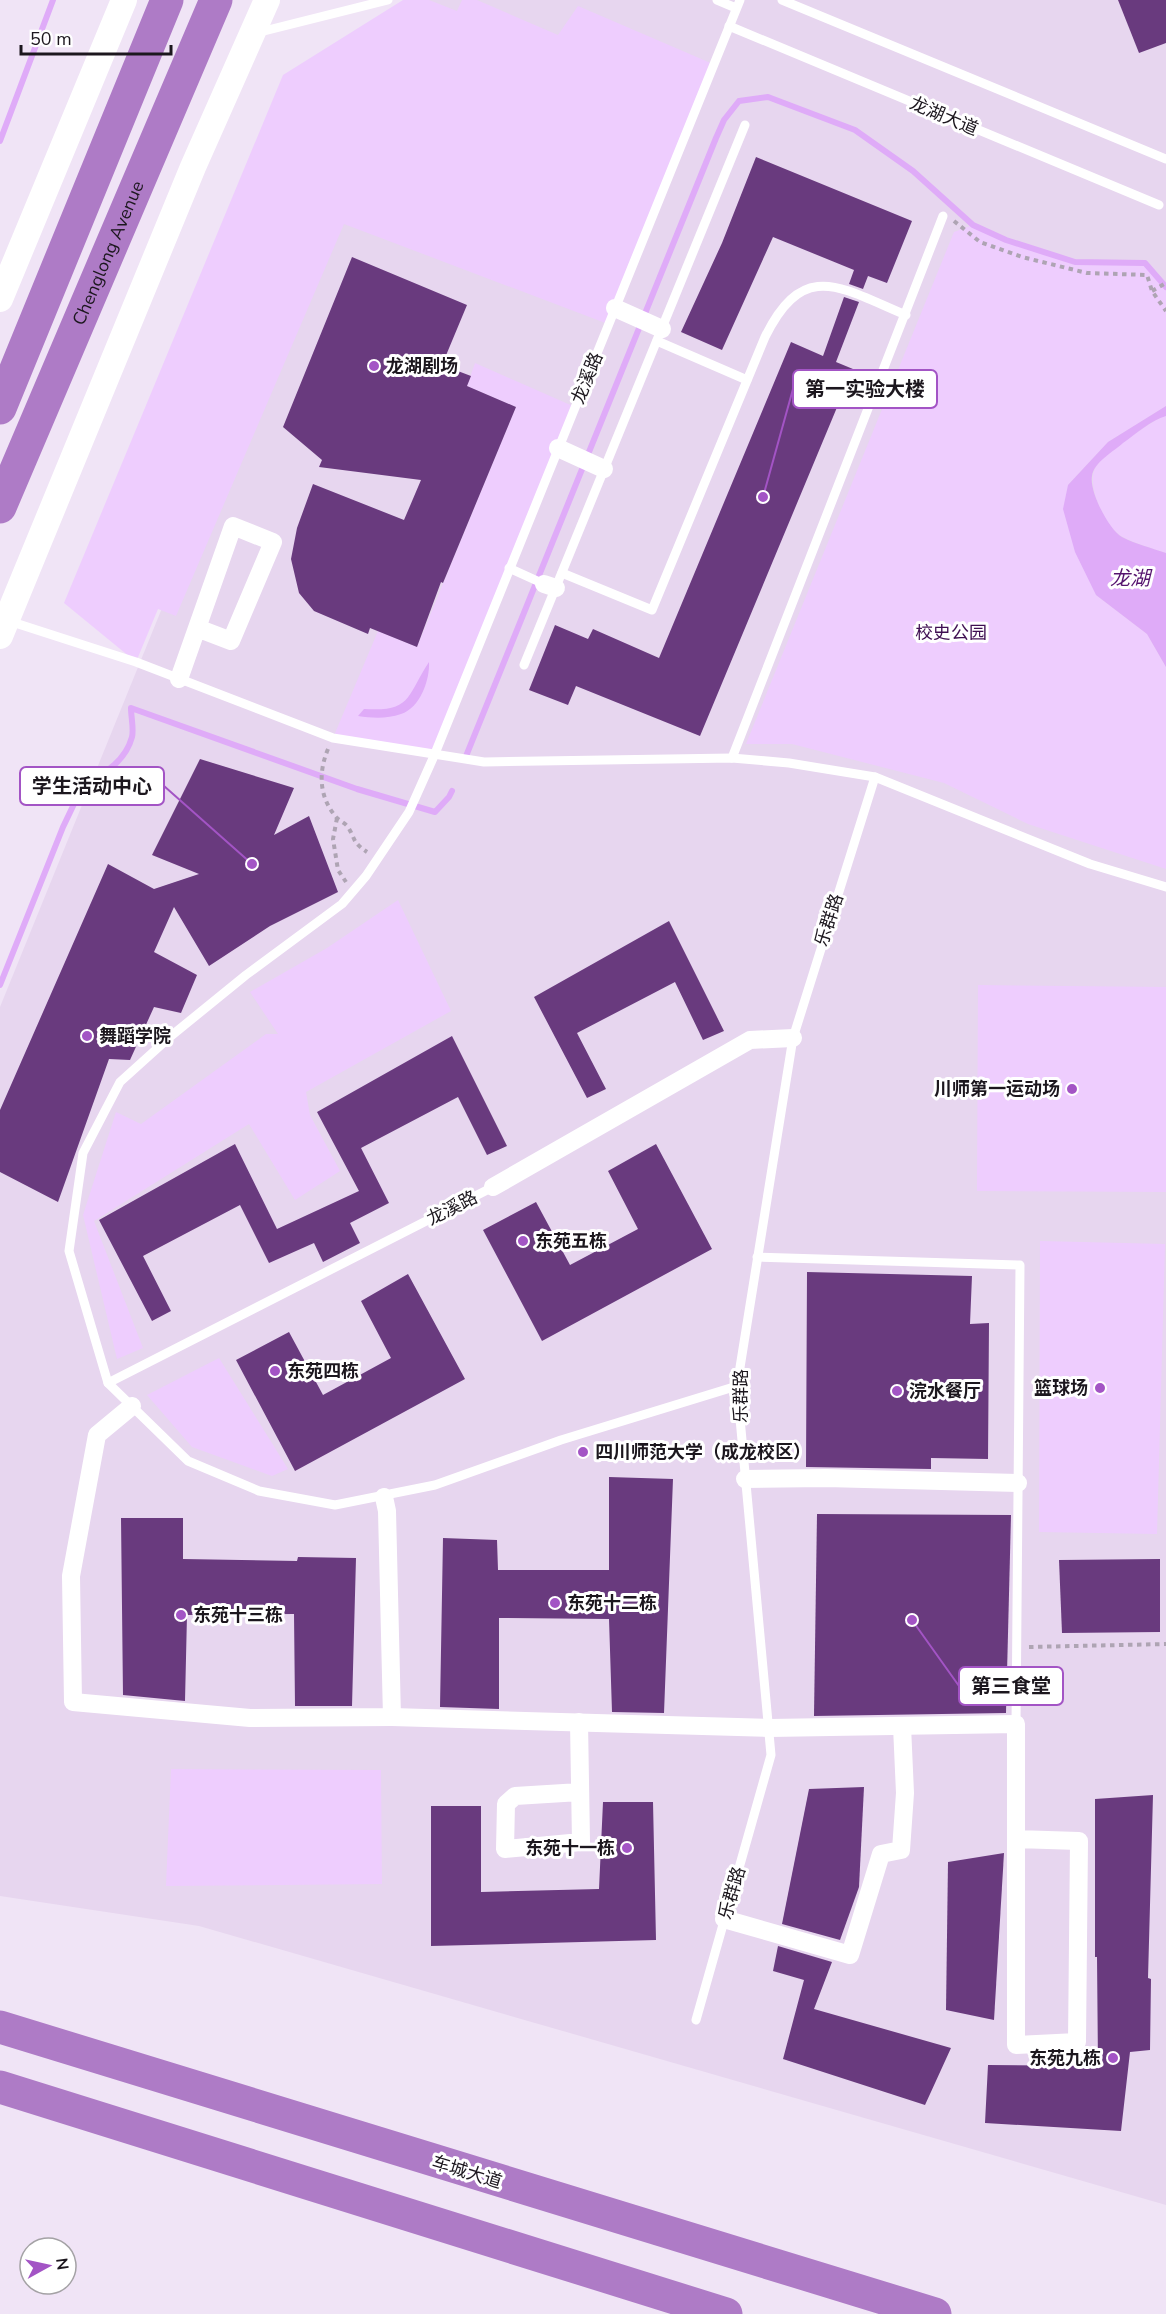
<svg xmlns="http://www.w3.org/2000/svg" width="1166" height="2314" viewBox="0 0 1166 2314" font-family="'Nunito Sans','Noto Sans SC',sans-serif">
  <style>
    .built { fill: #e7d6ef }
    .green { fill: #eecdfe }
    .water { fill: #dfabf8 }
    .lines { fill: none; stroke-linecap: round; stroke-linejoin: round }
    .stream { stroke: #dfabf8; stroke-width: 6 }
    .building { fill: #693a7e }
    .path { stroke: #aea4b3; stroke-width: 4; stroke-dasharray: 4.5 4.5; stroke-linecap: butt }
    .lane { stroke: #fff; stroke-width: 9 }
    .street { stroke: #fff; stroke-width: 18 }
    .secondary { stroke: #fff; stroke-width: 26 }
    .highway { stroke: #ae7bc6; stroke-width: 33 }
    .poi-dot { fill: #a354c5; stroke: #fff; stroke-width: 2 }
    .labels { text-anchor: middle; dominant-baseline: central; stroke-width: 6; stroke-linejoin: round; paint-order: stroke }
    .street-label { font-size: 18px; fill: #1c171e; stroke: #fff }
    .poi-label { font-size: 18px; font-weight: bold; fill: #1c171e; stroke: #fff; text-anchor: start }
    .park-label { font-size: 18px; fill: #3f0e52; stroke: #fff }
    .water-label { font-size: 20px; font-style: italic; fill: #55136e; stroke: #fff }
    .leader { fill: none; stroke: #a354c5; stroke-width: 2 }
    .callout-dot { fill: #a354c5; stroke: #fff; stroke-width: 2 }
    .callout { fill: #fff; stroke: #a354c5; stroke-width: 2 }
    .callout-label { font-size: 20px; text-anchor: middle; font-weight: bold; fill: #1c171e }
  </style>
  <rect width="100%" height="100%" fill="#f0e4f6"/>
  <polygon class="built" points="409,0 1166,0 1166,2205 199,1926 0,1896 0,1007"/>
  <g class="green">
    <polygon points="403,0 429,0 457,11 462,0 477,0 558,35 578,6 713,64 608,324 344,224 176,616 158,609 136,662 64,603 283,75"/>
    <polygon points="973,225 1006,240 1075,262 1145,263 1166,290 1166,406 1108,442 1068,485 1096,595 1147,634 1166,667 1166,869 1028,824 944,783 792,744 746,744 954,232"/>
    <polygon points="475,363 575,407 434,756 333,738 378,631 417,647 516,407 467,386"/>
    <path d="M1163 416H1166V553C1152 548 1136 544 1123 537 1105 529 1084 482 1097 465 1108 450 1146 426 1163 416Z"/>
    <polygon points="398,900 451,1011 306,1092 310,1115 340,1171 295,1200 249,1124 94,1221 143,1348 117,1359 83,1215 116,1112 141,1124 266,1034 278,1034 250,992 327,948"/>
    <polygon points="978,985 1166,987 1166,1192 977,1191"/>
    <polygon points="1040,1241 1165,1244 1157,1534 1039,1532"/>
    <polygon points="219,1358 288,1469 272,1476 192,1447 147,1395"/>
    <polygon points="171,1769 381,1770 382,1884 166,1886"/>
  </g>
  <g class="water">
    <path d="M1166 406V416C1151 420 1136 434 1123 443 1113 452 1094 462 1092 476 1089 491 1109 530 1122 537 1135 544 1152 548 1166 553V667L1147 634 1096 595 1075 552 1063 509 1068 485 1108 442Z"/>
    <path d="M429 662C430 680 420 708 401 714 387 719 372 718 358 716L364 709C412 712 406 697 429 662Z"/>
  </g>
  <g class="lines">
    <g class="stream">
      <polyline points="0,141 53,0"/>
      <polyline points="466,756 716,138 724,120 739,101 768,97 855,130 913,171 973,225 1006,240 1075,262 1145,263 1166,287"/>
      <path d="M0 985 63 827 85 781C106 775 126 759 132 737 134 729 131 717 131 708L357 789 435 812 449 797 452 791"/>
    </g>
  </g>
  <g class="building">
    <polygon points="1118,0 1166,0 1166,43 1139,53"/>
    <polygon points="756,157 912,221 887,283 868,276 863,289 849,284 854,270 773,237 722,350 681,332 722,243"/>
    <polygon points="352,257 467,305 442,365 471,376 467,386 516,407 443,583 441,582 417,647 370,628 368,634 314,611 299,593 291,559 297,528 313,484 404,520 421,480 319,467 322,460 283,427"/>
    <polygon points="844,297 859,302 836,362 853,369 700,736 576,686 568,705 529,690 555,625 588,639 593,629 659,658 791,342 823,356"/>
    <polygon points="200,759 294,788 274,835 309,816 338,892 270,926 209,966 174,907 154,952 197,975 181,1013 154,1007 130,1060 109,1059 58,1202 0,1172 0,1110 108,864 154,889 199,874 152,855"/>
    <polygon points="669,921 724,1031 703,1040 675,982 577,1033 606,1089 587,1098 534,997"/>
    <polygon points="452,1036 507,1146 487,1155 458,1097 361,1148 389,1203 350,1223 360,1243 323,1262 314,1243 269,1263 240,1205 143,1256 171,1311 152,1321 99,1220 235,1144 277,1229 359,1191 317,1112"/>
    <polygon points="656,1144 712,1249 542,1341 483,1230 536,1202 570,1265 638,1229 608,1171"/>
    <polygon points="807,1272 972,1276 970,1324 989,1323 988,1459 931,1458 931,1469 806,1467"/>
    <polygon points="408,1274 465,1379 295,1471 236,1360 289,1332 323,1395 391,1358 361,1301"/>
    <polygon points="609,1477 673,1479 664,1713 612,1712 609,1619 499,1618 499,1709 440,1707 443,1538 497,1540 498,1570 609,1570"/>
    <polygon points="817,1514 1011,1515 1006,1713 814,1716"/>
    <polygon points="121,1518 183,1518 183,1559 297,1561 298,1557 356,1558 352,1706 295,1706 294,1614 187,1615 185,1701 123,1695"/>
    <polygon points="1160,1559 1160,1632 1062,1633 1059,1560"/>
    <polygon points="864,1787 859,1887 840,1940 782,1924 809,1789"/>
    <polygon points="1153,1795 1148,1978 1151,1979 1150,2050 1130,2052 1121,2131 985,2123 988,2065 1098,2066 1097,1957 1095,1957 1095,1799"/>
    <polygon points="603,1802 653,1802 656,1940 431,1946 431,1806 481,1806 481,1892 599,1889"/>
    <polygon points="1004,1853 994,2020 946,2010 948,1862"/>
    <polygon points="778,1946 832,1962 814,2009 951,2048 925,2105 783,2059 804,1980 773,1971"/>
  </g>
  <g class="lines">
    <g class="path">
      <polyline points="954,221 980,242 1022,257 1087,273 1147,275 1152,291 1166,311"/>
      <polyline points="1152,291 1166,283"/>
      <path d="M328 749C318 773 319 798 337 818 340 821 345 823 348 827 356 840 352 842 367 852"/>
      <polyline points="337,818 333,839 338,870 346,882"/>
      <polyline points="1029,1647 1166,1644"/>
    </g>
    <g class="lane">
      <polyline points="717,0 736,8"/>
      <polyline points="782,0 1166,159"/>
      <polyline points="729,26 1159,205"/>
      <polyline points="256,33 388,0"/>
      <polyline points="657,341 747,380"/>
      <polyline points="509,568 544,584"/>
      <path d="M562 573 652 610 765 337C804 258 841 288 906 315"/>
      <polyline points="9,621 136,662 333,738 484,762 732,758 789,763 875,777 1090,864 1166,887"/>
      <polyline points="524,665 745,125"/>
      <polyline points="732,758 943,216"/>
      <polyline points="757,1257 1020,1265 1016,1724"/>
      <polyline points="108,1383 493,1187"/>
      <polyline points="737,1386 561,1440 435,1485 335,1505 259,1491 188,1461 108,1383 69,1251 83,1153 120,1082 171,1036 246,975 342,904 366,876 409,812 434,756 740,0"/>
      <polyline points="696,2020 771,1755 737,1386 793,1038 875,777"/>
    </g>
    <g class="street">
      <polyline points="615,308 662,329"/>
      <polyline points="558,448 604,469"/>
      <polyline points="544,584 556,588"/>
      <polyline points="179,679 233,526 273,542 231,641 197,628"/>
      <polyline points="493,1187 750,1040 793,1038"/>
      <polyline points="132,1406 97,1435 71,1576 73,1702 250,1718 392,1717 387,1511 384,1497"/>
      <polyline points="745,1479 826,1478 1018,1483"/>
      <polyline points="392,1717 769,1728 1016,1724 1016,2045 1077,2042 1079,1841 1016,1839"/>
      <polyline points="579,1722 581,1842 505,1849 506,1804 515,1796 580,1792"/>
      <polyline points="724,1919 850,1955 881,1854 901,1850 905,1793 902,1726"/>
    </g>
    <g class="secondary">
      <polyline points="0,299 124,0"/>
      <polyline points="0,636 193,167 267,0"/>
    </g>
    <g class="highway">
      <polyline points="0,408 167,0"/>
      <path id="s1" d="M0 507 216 0"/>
      <polyline points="0,2027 935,2314"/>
      <polyline points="0,2087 726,2314"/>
    </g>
  </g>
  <g class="poi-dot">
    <circle cx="374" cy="366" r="6"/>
    <circle cx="87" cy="1036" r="6"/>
    <circle cx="1072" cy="1089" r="6"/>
    <circle cx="523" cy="1241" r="6"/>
    <circle cx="275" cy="1371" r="6"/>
    <circle cx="1100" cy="1388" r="6"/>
    <circle cx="897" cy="1391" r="6"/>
    <circle cx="583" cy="1452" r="6"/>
    <circle cx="555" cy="1603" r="6"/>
    <circle cx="181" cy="1615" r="6"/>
    <circle cx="627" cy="1848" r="6"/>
    <circle cx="1113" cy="2058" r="6"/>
  </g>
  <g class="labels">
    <g class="street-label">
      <text transform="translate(944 116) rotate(23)">龙湖大道</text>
      <text stroke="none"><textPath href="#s1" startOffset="276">Chenglong Avenue</textPath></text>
      <text transform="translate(587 378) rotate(-68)">龙溪路</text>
      <text transform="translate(829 920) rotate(-72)">乐群路</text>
      <text transform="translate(452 1208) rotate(-27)">龙溪路</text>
      <text transform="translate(741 1396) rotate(-90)">乐群路</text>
      <text transform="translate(732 1893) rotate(-74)">乐群路</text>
      <text transform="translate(467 2172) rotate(17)">车城大道</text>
    </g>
    <g class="poi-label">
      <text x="386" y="366">龙湖剧场</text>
      <text x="99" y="1036">舞蹈学院</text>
      <text x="1060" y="1089" text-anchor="end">川师第一运动场</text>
      <text x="535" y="1241">东苑五栋</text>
      <text x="287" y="1371">东苑四栋</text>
      <text x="1088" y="1388" text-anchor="end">篮球场</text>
      <text x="909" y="1391">浣水餐厅</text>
      <text x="595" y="1452">四川师范大学（成龙校区）</text>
      <text x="567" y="1603">东苑十二栋</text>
      <text x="193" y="1615">东苑十三栋</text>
      <text x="615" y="1848" text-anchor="end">东苑十一栋</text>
      <text x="1101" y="2058" text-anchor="end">东苑九栋</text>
    </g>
    <g class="park-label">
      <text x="951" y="633">校史公园</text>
    </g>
    <g class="water-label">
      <text x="1130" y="578">龙湖</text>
    </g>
  </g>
  <path class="leader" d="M763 497L793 389M252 864L164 786M912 1620L959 1686"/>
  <g class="callout-dot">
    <circle cx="763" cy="497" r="6"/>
    <circle cx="252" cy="864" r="6"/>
    <circle cx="912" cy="1620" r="6"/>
  </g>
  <g class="callout">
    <rect x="793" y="370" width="144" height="38" rx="6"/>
    <rect x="20" y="767" width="144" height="38" rx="6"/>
    <rect x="959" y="1667" width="104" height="38" rx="6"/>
  </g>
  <g class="callout-label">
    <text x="865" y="396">第一实验大楼</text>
    <text x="92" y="793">学生活动中心</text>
    <text x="1011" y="1693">第三食堂</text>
  </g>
  <g transform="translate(48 2266) rotate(82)"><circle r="28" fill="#ffffff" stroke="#a4a2a5" stroke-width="1.5"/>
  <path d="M0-4.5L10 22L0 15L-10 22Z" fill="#a354c5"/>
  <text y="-9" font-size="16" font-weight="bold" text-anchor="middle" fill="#1c171e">N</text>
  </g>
  <path d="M21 45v9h150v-9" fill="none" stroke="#1c171e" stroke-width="3"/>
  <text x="30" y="45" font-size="18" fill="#1c171e" stroke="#ffffff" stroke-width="4.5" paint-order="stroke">50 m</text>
</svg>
